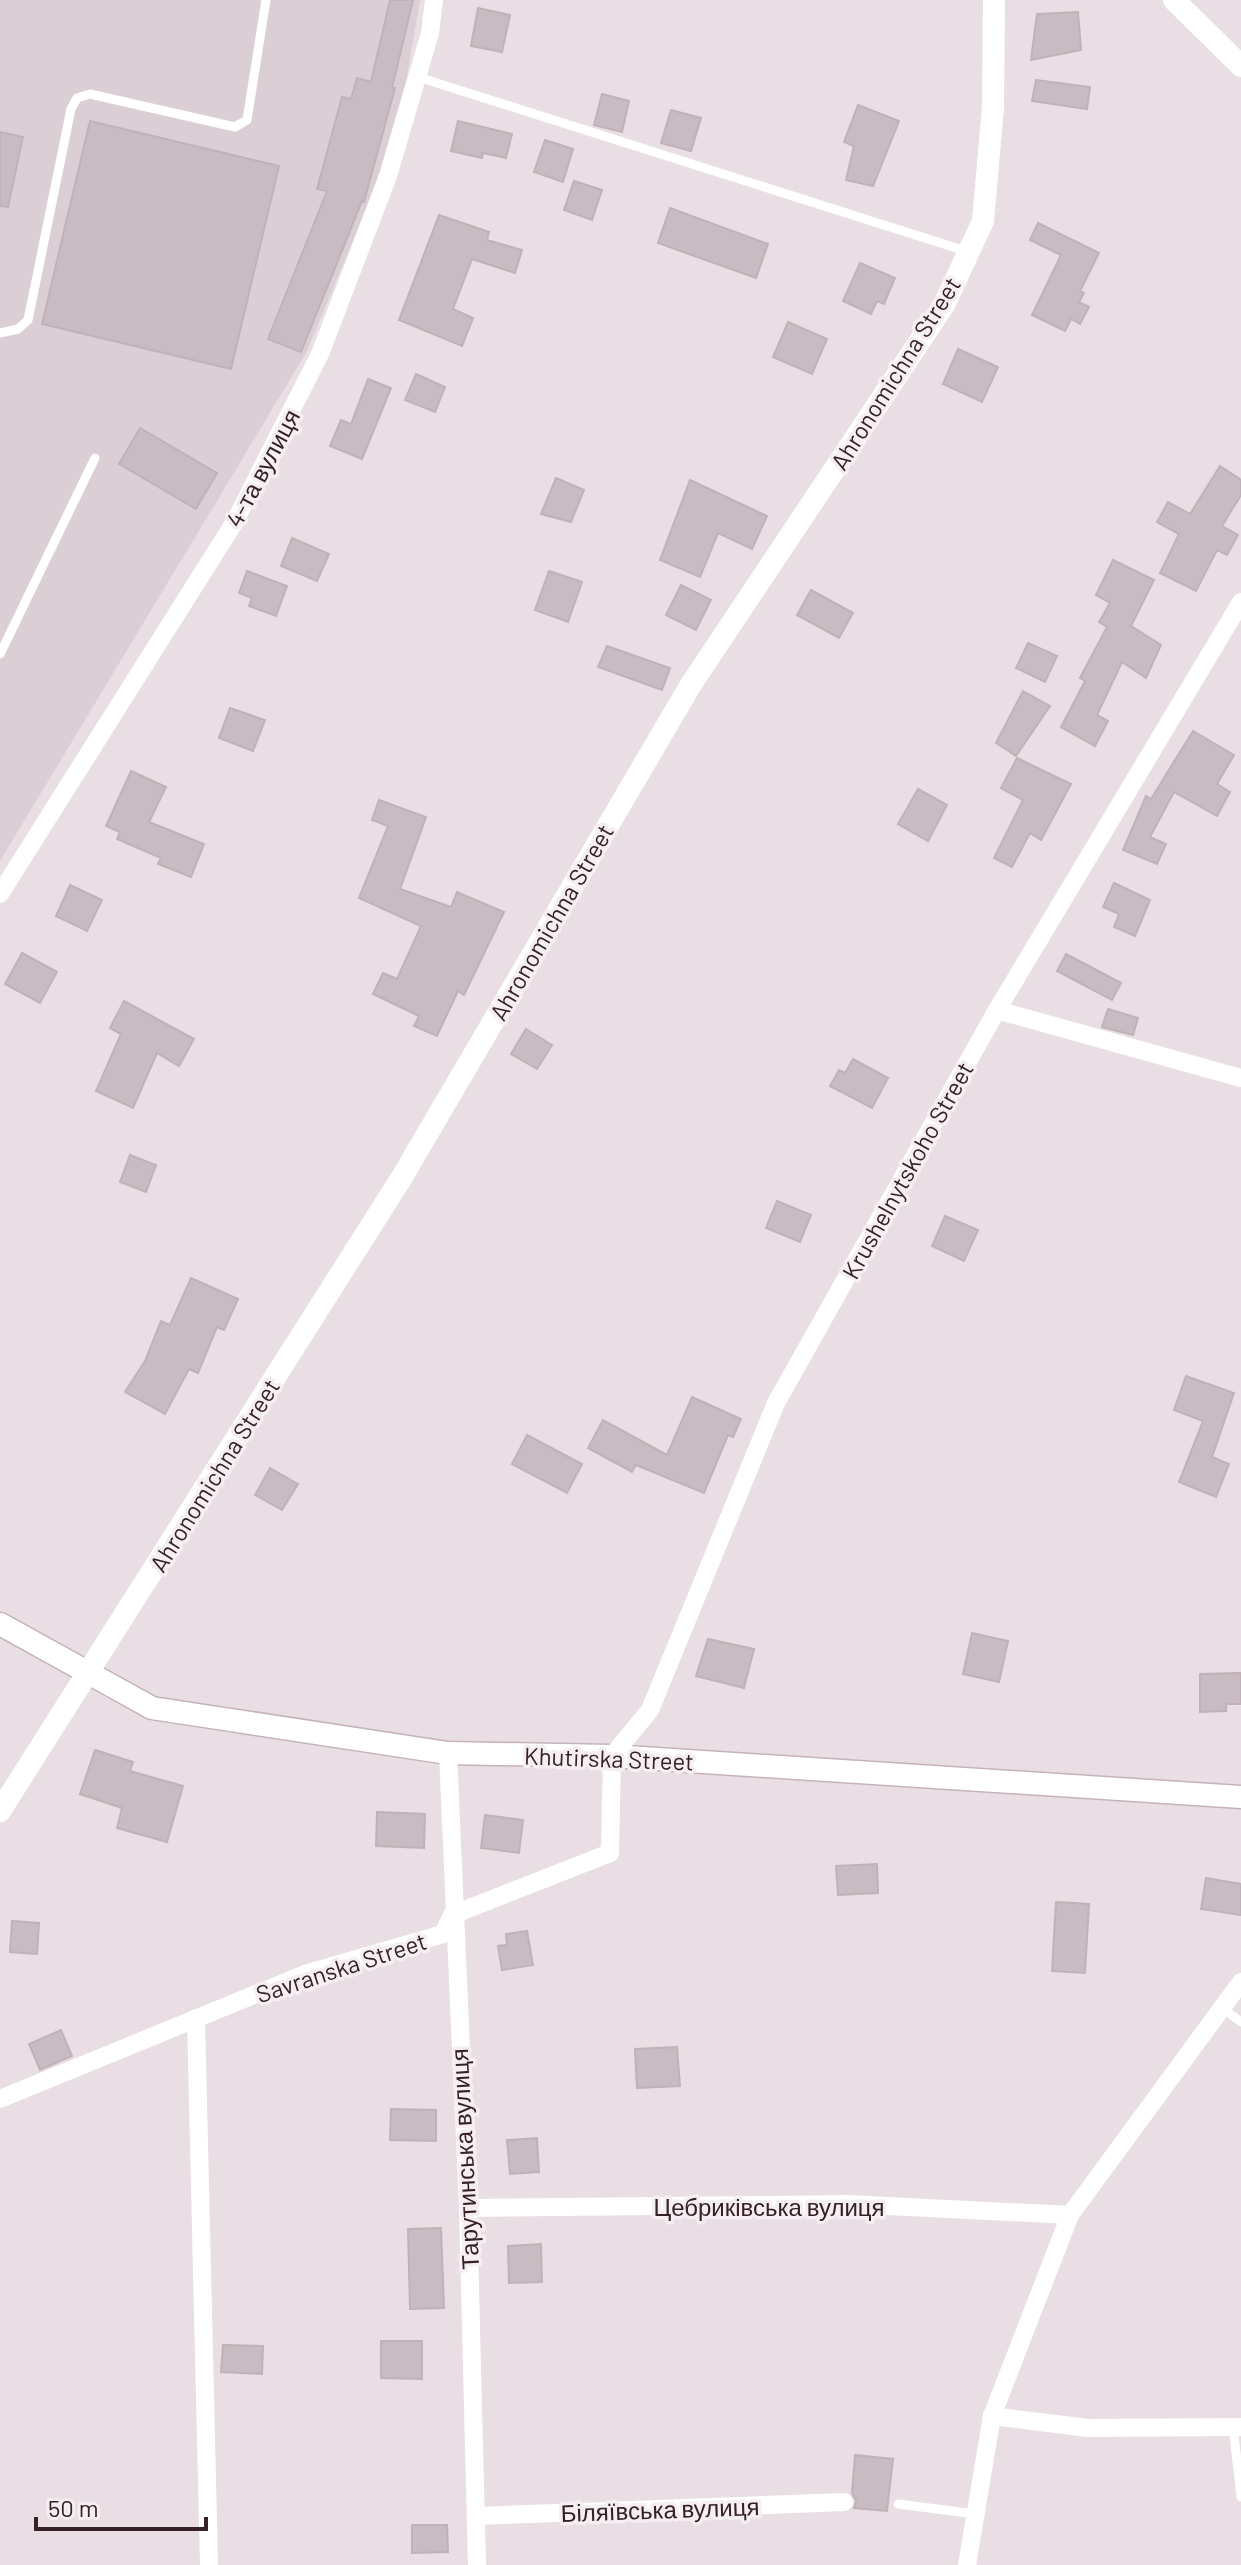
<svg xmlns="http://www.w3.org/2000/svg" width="1241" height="2565" viewBox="0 0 1241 2565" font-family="Barlow,sans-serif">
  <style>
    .built { fill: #dbcfd5 }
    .building { fill: #c8bbc1; stroke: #c1b1b8; stroke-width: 2 }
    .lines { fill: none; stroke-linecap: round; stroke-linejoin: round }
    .secondary-casing { stroke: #c6b2bb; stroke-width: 25 }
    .service { stroke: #fff; stroke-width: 9 }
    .minor { stroke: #fff; stroke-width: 18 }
    .tertiary { stroke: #fff; stroke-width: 22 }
    .secondary { stroke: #fff; stroke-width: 22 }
    .labels { text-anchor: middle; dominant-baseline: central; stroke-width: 7; stroke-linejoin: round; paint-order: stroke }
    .street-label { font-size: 24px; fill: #362127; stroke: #f5eef2 }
  </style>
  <rect width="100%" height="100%" fill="#e8dee3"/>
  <polygon class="built" points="0,0 420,0 406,81 375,188 306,353 0,861"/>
  <g class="building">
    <polygon points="390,0 413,0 392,88 395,88 364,202 362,201 301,352 268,339 327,191 317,189 342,97 351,99 357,78 371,82"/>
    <polygon points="478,8 510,15 502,52 471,46"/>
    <polygon points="1078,12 1081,50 1031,60 1037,14"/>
    <polygon points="1036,80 1090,87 1087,109 1032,101"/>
    <polygon points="602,94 629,101 622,132 594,125"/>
    <polygon points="858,105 899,121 873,186 846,180 854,146 844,142"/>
    <polygon points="671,110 701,118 691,151 661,143"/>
    <polygon points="90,121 279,166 231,369 42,324"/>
    <polygon points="458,121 512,134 506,158 483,153 482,158 451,151"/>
    <polygon points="0,132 23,137 8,207 0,206"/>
    <polygon points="545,140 573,149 563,182 534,172"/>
    <polygon points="574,181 602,190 592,220 564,210"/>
    <polygon points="670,208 768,244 756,278 658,243"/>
    <polygon points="439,215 489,232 487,240 522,250 515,273 472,259 453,309 473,318 462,346 399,320"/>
    <polygon points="1038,223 1099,253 1080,291 1084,293 1079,302 1089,307 1080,324 1071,319 1065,331 1032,315 1061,255 1030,240"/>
    <polygon points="860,263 895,278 884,304 877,301 871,314 843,301"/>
    <polygon points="788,322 827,339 812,374 773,357"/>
    <polygon points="958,349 998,367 982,402 943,384"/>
    <polygon points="416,374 445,387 435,412 405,400"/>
    <polygon points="368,379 391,388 362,459 330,446 341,420 351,424"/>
    <polygon points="140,428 217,473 196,509 119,464"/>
    <polygon points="1220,466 1241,480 1241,495 1222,526 1238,535 1227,555 1217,550 1196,591 1160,573 1179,534 1157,522 1168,502 1190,514"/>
    <polygon points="556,478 584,490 571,522 541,514"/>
    <polygon points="690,480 767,516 752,549 718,533 700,577 660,560"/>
    <polygon points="292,538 329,554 317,581 281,566"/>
    <polygon points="1113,560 1154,580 1131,626 1161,645 1146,678 1122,662 1097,715 1108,721 1095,746 1061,727 1085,681 1080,678 1107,627 1099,622 1110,603 1096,595"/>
    <polygon points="247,571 287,586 276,616 249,606 252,598 239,593"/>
    <polygon points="549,571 582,582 568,622 535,610"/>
    <polygon points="681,585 711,600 696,630 666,615"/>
    <polygon points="811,590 853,613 839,638 797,615"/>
    <polygon points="1028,643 1057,656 1045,682 1016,668"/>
    <polygon points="607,646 670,668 662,690 598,667"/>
    <polygon points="1023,691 1050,706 1016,756 996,743"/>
    <polygon points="230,708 265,720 253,751 219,738"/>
    <polygon points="1193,731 1234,755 1217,784 1230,792 1217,816 1174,792 1150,837 1166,844 1157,864 1123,850 1146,796 1151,799"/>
    <polygon points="1017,758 1071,784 1041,840 1030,833 1012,867 994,858 1023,800 1001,788"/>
    <polygon points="131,771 166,787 149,822 204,844 191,877 158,864 161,858 117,839 120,832 106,826"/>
    <polygon points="918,789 947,805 928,841 898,824"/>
    <polygon points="379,800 426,817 400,889 451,907 457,892 504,912 464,995 458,991 437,1036 414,1026 419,1016 373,994 383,973 397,979 421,926 359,898 388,826 372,820"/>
    <polygon points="1114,883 1150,900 1135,936 1114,927 1119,914 1103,907"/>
    <polygon points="70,885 102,900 87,931 56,916"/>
    <polygon points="22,953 57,972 40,1003 5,984"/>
    <polygon points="1066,954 1121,983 1112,1000 1057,971"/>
    <polygon points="124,1001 194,1039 179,1066 157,1053 133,1108 96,1091 121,1034 110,1028"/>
    <polygon points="1108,1009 1138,1018 1133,1035 1102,1027"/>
    <polygon points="526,1029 552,1045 537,1069 511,1054"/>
    <polygon points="853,1059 888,1078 872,1108 830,1086 839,1070 845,1073"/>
    <polygon points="130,1155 156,1165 146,1192 120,1182"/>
    <polygon points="777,1201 811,1215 800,1242 766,1228"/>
    <polygon points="945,1216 978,1230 964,1261 932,1246"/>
    <polygon points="191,1278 238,1299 224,1330 217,1327 198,1373 189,1369 165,1414 125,1392 145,1361 161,1321 170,1325"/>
    <polygon points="1186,1376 1234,1393 1212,1457 1229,1464 1216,1497 1179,1482 1203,1421 1174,1410"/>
    <polygon points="692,1397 741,1419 733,1437 728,1435 704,1493 636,1465 632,1472 588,1448 603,1420 667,1455"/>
    <polygon points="527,1435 582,1464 567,1493 512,1464"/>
    <polygon points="270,1468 298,1484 282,1510 255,1495"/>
    <polygon points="972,1633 1008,1641 999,1682 963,1674"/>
    <polygon points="708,1639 754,1649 744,1688 696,1676"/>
    <polygon points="1241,1673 1241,1704 1226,1704 1226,1711 1200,1712 1200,1674"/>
    <polygon points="95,1750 133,1762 130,1771 183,1786 167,1842 117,1828 122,1808 80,1794"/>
    <polygon points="377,1812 425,1814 424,1848 376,1846"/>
    <polygon points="485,1815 523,1820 519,1853 481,1848"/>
    <polygon points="877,1864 878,1893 838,1895 836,1866"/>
    <polygon points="1206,1878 1241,1884 1241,1915 1201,1909"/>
    <polygon points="1056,1902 1089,1904 1085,1973 1052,1971"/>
    <polygon points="12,1921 39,1923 37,1954 10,1952"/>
    <polygon points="527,1931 533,1965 502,1970 498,1946 507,1945 506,1934"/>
    <polygon points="61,2030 72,2056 40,2070 29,2044"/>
    <polygon points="677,2047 680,2086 637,2088 635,2049"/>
    <polygon points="391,2109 436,2110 436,2141 390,2140"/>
    <polygon points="537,2138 539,2172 510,2174 507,2140"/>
    <polygon points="441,2228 444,2308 410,2309 408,2229"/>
    <polygon points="541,2244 542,2282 509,2283 508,2246"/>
    <polygon points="381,2341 422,2341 422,2379 381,2378"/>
    <polygon points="223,2345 263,2346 262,2374 221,2372"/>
    <polygon points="855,2455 893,2459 887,2511 854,2508 856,2501 852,2493"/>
    <polygon points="412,2525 447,2525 448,2552 412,2553"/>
  </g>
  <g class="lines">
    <defs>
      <polyline id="secondary" points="0,1624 152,1708 448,1753 612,1756 1241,1797"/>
    </defs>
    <use href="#secondary" class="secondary-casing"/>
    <g class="service">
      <polyline points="418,77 969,252"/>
      <polyline points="0,333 18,329 28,320 71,109 77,98 90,94 235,127 247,120 266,0"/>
      <polyline points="0,654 95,458"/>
      <polyline points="1221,2007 1241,2022"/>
      <polyline points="1233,2427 1241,2497"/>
      <polyline points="898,2504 975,2514"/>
    </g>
    <g class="minor">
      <polyline points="0,894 234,523 320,354 388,176 430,33 434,0"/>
      <polyline points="997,1010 1241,1078"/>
      <polyline points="448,1753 468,2208 477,2565"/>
      <polyline points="196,2018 209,2565"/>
      <polyline points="0,2099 305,1974 443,1934 452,1915 610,1853 612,1756 650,1710 776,1403 997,1010 1241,602"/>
      <polyline points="468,2208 848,2204 1070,2215"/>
      <polyline points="992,2416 1088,2428 1241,2427"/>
      <polyline points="476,2516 844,2502"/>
      <polyline points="967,2565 992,2416 1070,2215 1241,1982"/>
    </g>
    <g class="tertiary">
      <polyline points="1174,0 1241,66"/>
      <polyline points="0,1811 402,1177 690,686 944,305 983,221 993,107 994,0"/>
    </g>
    <use href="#secondary" class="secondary"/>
  </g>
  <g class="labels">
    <g class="street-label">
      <text transform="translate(895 373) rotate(-58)">Ahronomichna Street</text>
      <text transform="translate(262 468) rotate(-62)">4-та вулиця</text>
      <text transform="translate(551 922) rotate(-60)">Ahronomichna Street</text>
      <text transform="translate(907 1170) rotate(-61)">Krushelnytskoho Street</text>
      <text transform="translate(214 1475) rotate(-58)">Ahronomichna Street</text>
      <text transform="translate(609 1758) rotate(2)">Khutirska Street</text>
      <text transform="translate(341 1967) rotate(-18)">Savranska Street</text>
      <text transform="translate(464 2159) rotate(-93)">Тарутинська вулиця</text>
      <text x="769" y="2206">Цебриківська вулиця</text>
      <text transform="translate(660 2509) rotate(-2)">Біляївська вулиця</text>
    </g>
  </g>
  <path d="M36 2517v12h170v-12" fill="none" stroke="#362127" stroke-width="4"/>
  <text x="48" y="2517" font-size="24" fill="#362127" stroke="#f5eef2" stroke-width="6" paint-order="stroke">50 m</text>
</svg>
